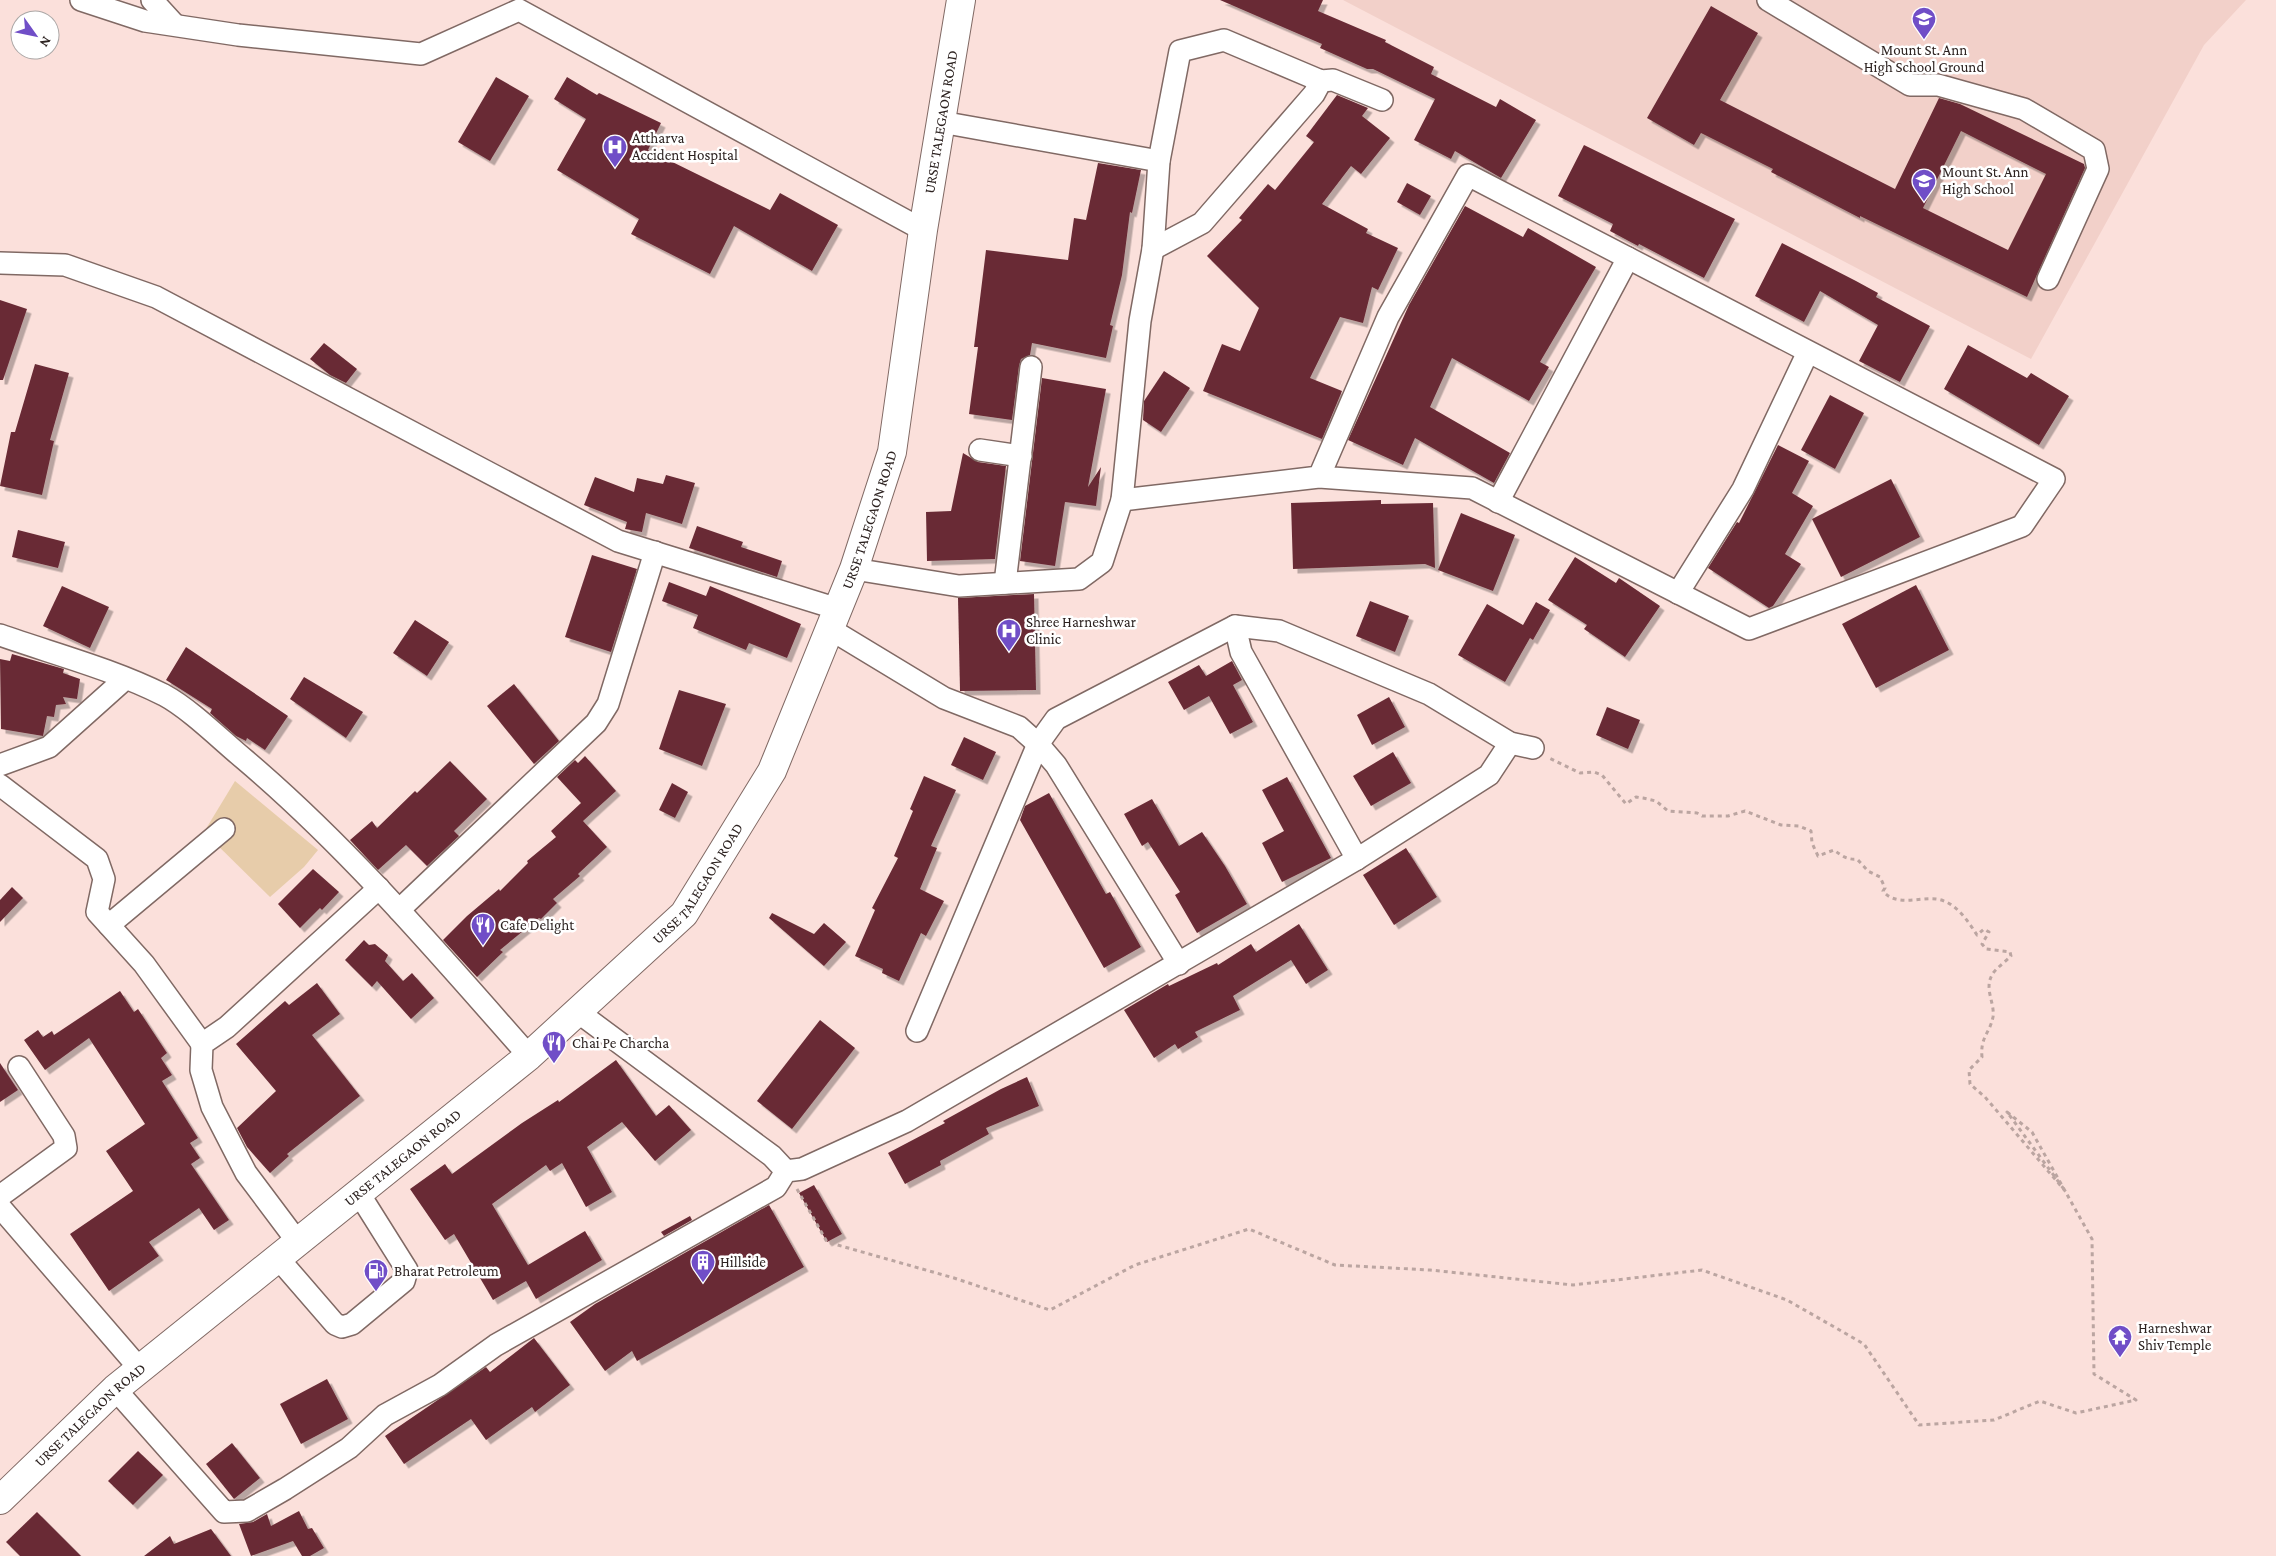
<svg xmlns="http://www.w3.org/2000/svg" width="2276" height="1556" viewBox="0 0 2276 1556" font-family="'Crimson Pro',serif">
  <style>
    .built { fill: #f2d0c9 }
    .green { fill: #e7ccaa }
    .building { fill: #692c36; fill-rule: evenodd; filter: url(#shadow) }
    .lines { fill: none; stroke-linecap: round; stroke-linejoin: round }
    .minor-casing { stroke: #806964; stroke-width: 24 }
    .highway-casing { stroke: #806964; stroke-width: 30 }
    .path { stroke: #bba5a1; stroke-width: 3; stroke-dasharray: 4 4; stroke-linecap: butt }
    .minor { stroke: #fff; stroke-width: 21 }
    .highway { stroke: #fff; stroke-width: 28 }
    .labels { text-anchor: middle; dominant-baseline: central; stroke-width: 5; stroke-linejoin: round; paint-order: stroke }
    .poi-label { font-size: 15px; fill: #2c2220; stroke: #fff; text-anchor: start }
    .street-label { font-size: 15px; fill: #2c2220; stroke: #fff }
  </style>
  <defs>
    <filter id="shadow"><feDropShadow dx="4.5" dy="4.5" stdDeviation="0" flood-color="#0004"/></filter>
  </defs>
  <rect width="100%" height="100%" fill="#fbe0db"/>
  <polygon class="built" points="1343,0 2246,0 2204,45 2031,359"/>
  <polygon class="green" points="235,781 318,850 304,867 270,897 204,832"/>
  <g class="building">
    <polygon points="1220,0 1323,0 1318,11 1386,40 1385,42 1434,67 1431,74 1496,107 1500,99 1536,120 1501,178 1455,151 1451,159 1414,140 1435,99 1373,69 1367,69 1320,48 1322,44"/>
    <path d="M1711 6 1758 33 1720 100 1895 189 1939 98 1960 104 2084 164 2085 168 2027 297 1860 216V218L1771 172 1773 169 1701 133 1694 145 1647 118ZM1961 131 2046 174 2008 250 1923 208Z"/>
    <polygon points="496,77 529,96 490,161 458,142"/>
    <polygon points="567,77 597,95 599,93 661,123 648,150 770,210 780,193 838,225 812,271 734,226 710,274 631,234 639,219 557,170 586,119 554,99"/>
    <polygon points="1337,95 1368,108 1362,116 1390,138 1361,174 1351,166 1322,204 1368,229 1366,233 1398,248 1378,290 1372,287 1363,323 1340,317 1310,378 1342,391 1322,439 1203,391 1222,344 1240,351 1259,308 1207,256 1242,220 1239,218 1268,184 1275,190 1314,142 1306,136"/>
    <polygon points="1584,145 1735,219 1704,278 1639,244 1638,246 1610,231 1613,224 1558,196"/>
    <polygon points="1098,163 1141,170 1132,213 1130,212 1122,275 1110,325 1113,326 1106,358 1032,343 1030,355 1021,359 1019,366 1012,420 969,414 978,347 974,347 986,250 1068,260 1074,218 1086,220"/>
    <polygon points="1407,183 1431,196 1420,215 1397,202"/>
    <polygon points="1465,206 1523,237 1528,228 1596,267 1540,362 1549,367 1529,401 1452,358 1430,407 1510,453 1494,483 1415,438 1403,465 1348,440 1409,305"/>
    <polygon points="1782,243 1856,281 1878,293 1876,297 1930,326 1900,382 1859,361 1878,325 1820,291 1804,322 1755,296"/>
    <polygon points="0,300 27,309 3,380 0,380"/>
    <polygon points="324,343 357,369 346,383 330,375 310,359"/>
    <polygon points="1968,345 2027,378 2031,373 2069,396 2039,445 1944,389"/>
    <polygon points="35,364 69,373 50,440 54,441 42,495 0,486 11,432 15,432"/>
    <polygon points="1164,371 1190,388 1161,432 1143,420 1144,401"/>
    <polygon points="1042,378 1106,389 1088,487 1101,467 1096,506 1065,502 1055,566 1020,561"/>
    <polygon points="1830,395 1864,413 1835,469 1801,450"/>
    <polygon points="1778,445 1809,461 1792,493 1813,506 1785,554 1801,564 1773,606 1769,608 1708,568 1737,522 1739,523"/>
    <polygon points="963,453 978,462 1006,466 995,559 927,561 926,512 951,511"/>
    <polygon points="666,475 695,483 682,524 646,513 642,532 625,529 627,522 584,505 595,477 634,492 637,478 663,484"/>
    <polygon points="1891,479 1920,537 1841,577 1812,519"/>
    <polygon points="1381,500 1381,504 1433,503 1435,568 1425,564 1293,569 1291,503"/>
    <polygon points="1461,513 1515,535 1493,591 1438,570"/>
    <polygon points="697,526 743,542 741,547 782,561 777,577 689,548"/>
    <polygon points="18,530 65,542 58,568 12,557"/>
    <polygon points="592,555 637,569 611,652 565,637"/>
    <polygon points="1575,557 1616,583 1619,578 1660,606 1625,657 1584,629 1587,625 1548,600"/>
    <polygon points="669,582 706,596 710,586 801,624 787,658 749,643 746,650 693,628 698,615 662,601"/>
    <polygon points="1916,585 1949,650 1876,688 1842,624"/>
    <polygon points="62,586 109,607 90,648 43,626"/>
    <polygon points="1034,594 1036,690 960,691 958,598"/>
    <polygon points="1370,601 1409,616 1395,652 1356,636"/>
    <polygon points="1536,602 1550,610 1533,640 1530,638 1505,682 1458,655 1487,604 1523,625"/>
    <polygon points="415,620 449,642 427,676 393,653"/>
    <polygon points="186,647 288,716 265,750 247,738 246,741 236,736 210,713 212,709 166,680"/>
    <polygon points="12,654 64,669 63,673 80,679 77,699 63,697 66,704 56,705 54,717 47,716 43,736 1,729 0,659 10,661"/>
    <polygon points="1232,661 1242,680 1233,685 1253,722 1230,734 1209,696 1184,710 1168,682 1199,665 1206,676"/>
    <polygon points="304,677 363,712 346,738 290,699"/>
    <polygon points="514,684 559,741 534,764 487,706"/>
    <polygon points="679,690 726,704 702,766 659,749"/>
    <polygon points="1389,697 1405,727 1372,745 1357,715"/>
    <polygon points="1607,707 1640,720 1628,749 1596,735"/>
    <polygon points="964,737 996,752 983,780 951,765"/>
    <polygon points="1393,752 1411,783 1371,806 1353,776"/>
    <polygon points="585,756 616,791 583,821 607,847 578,874 580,876 553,899 557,903 541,919 539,918 500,950 503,952 477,977 443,940 467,916 499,889 500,891 528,863 527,861 556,837 551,831 581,803 557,777 575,760 578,763"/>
    <polygon points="450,761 487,799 454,831 459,836 427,866 406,845 378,870 350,840 372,821 377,828 415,791 417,793"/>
    <polygon points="924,776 956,790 931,846 937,848 920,889 944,901 926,936 921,933 899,981 882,973 883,969 855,956 875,910 872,908 898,858 894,856 913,811 910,809"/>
    <polygon points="1287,777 1331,858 1282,882 1262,843 1284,831 1262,790"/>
    <polygon points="672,783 688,792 675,818 659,810"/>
    <polygon points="1049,793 1106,894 1110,892 1141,947 1104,968 1020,820 1025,806"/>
    <polygon points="1152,799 1179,846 1202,832 1225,866 1247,904 1197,933 1175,895 1180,892 1148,842 1142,846 1124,814"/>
    <polygon points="1406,848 1437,897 1394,925 1363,875"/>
    <polygon points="313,869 339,892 322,910 320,908 300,928 278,904"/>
    <polygon points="12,887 23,898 0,922 0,900"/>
    <polygon points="772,913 814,934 824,923 846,942 824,966 769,918"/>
    <polygon points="1299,924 1328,970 1306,984 1291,960 1233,996 1240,1010 1195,1032 1198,1037 1178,1049 1175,1044 1154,1058 1124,1010 1168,984 1169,986 1217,963 1218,965 1251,944 1256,952"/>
    <polygon points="364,940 369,945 375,944 388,955 385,961 403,981 412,973 434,998 411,1019 377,981 372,987 345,960"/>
    <polygon points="317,983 340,1014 312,1035 360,1096 287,1154 289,1156 270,1173 247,1147 237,1128 276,1091 236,1044 285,1001 289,1005"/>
    <polygon points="120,991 134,1012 138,1009 167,1053 161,1058 172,1075 162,1081 198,1138 190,1143 200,1158 191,1164 229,1220 214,1230 199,1208 149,1242 159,1256 109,1291 70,1234 133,1191 106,1151 145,1124 89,1038 45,1070 24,1040 38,1030 43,1037 52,1031 54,1035"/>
    <polygon points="820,1020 855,1048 792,1129 757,1101"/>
    <polygon points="616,1060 656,1116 669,1105 691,1130 655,1161 622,1122 587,1147 612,1192 586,1207 562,1163 550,1171 546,1165 492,1204 528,1265 585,1231 602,1260 536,1299 526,1281 493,1300 454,1234 445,1240 410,1189 445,1164 452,1174 522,1123 558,1100 559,1102"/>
    <polygon points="0,1063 18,1090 0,1102"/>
    <polygon points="1027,1077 1039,1106 986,1128 989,1134 940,1161 941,1165 905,1184 888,1153 945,1123 943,1121 1001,1089"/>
    <polygon points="814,1185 842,1234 827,1242 799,1193"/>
    <polygon points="769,1205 804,1267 637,1361 632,1351 605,1371 570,1322 595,1304"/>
    <polygon points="690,1216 692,1220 664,1236 661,1232"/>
    <polygon points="534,1338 570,1385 535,1412 532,1407 486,1440 471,1419 404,1464 385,1436 486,1367 490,1372"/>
    <polygon points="327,1379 348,1419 301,1444 280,1404"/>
    <polygon points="232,1443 260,1478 234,1499 206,1464"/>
    <polygon points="138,1451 163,1475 133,1505 108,1481"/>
    <polygon points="299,1511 308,1529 312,1528 324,1548 310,1556 302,1556 293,1541 251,1556 239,1524 253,1522 267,1514 271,1526"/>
    <polygon points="37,1512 81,1556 20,1556 6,1542"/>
    <polygon points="211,1529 231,1556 144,1556 170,1536 174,1544"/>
  </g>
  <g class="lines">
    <defs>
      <g id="minor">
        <polyline points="81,0 145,21 238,35 421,54 519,10 923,230"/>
        <polyline points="152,0 175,25"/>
        <polyline points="1768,0 1910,85 1938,85 2024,109 2094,150 2098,169 2048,279"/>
        <polyline points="941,122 1159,161"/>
        <polyline points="1153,249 1202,223 1314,94 1321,81"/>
        <polyline points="0,263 65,265 156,297 618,541 838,609"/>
        <polyline points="980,450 1021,456"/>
        <polyline points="1122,500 1319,477 1472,488 1749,629 2022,526 2054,479 1468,175 1388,317 1319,477"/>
        <polyline points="1498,502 1628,258"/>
        <polyline points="854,569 959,586 1079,579 1102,562 1122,500 1140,321 1153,249 1159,161 1180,51 1224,40 1321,81 1333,80 1382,100"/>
        <polyline points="1005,583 1031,367"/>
        <polyline points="1678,593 1743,489 1808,352"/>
        <polyline points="1235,626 1241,652 1357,859"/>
        <polyline points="830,629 944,698 1019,727 1038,744 1056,765 1179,964"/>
        <path d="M0 635C54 654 112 669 164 695 190 709 220 739 244 759 349 848 438 953 529 1056"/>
        <polyline points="0,765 49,747 125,679"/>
        <polyline points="0,785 97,859 104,879 97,912 144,964 202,1044"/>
        <polyline points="399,910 596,723 608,704 655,552"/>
        <polyline points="109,925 224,829"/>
        <polyline points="578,1012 772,1156 786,1171"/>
        <polyline points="917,1031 1038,744 1056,719 1235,626 1279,631 1429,694 1510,743 1533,748"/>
        <polyline points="0,1196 66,1148 64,1136 19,1067"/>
        <polyline points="0,1207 140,1369"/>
        <polyline points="297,1241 246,1173 212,1107 201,1070 202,1044 227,1027 379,888"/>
        <polyline points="277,1257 335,1324 342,1327 352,1324 404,1281 407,1270 358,1192"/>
        <polyline points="115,1389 224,1512 247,1511 285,1489 349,1448 385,1415 440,1385 496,1345 776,1187 786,1171 802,1169 907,1121 1357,859 1489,775 1510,743"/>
      </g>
      <g id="highway">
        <path id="s1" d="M0 1500 115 1389 529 1056 684 914 772 771 854 569 892 452 923 230 961 0"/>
      </g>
    </defs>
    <use href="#minor" class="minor-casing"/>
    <use href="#highway" class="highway-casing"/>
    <path class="path" d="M797 1189 827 1242 954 1278 1050 1310 1135 1265 1249 1229 1335 1265 1430 1270 1573 1285 1702 1270 1787 1300 1864 1344 1919 1425 1994 1420 2040 1401 2076 1413 2136 1400 2094 1374 2092 1239 2032 1132 2007 1112 2066 1192 1985 1097 1970 1084 1969 1070 1982 1057C1980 1037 1990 1033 1993 1017 1995 1003 1984 989 1992 975 1995 969 2005 962 2011 956L2010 952 1986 949 1982 944 1989 932 1984 929 1977 935C1968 921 1955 901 1936 899 1919 897 1896 907 1883 891L1885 888 1880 877 1868 871 1857 859C1847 860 1842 856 1834 850L1818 856 1812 843 1811 831 1799 826 1781 825 1745 811 1728 816H1702L1697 813 1668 811 1656 801 1643 798 1636 797 1626 804 1602 775 1594 772 1580 773 1549 758"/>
    <use href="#minor" class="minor"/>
    <use href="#highway" class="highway"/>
  </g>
  <defs>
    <symbol id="school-pin" viewBox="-11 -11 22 30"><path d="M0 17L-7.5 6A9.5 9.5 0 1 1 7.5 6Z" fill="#704ec7" stroke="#fff"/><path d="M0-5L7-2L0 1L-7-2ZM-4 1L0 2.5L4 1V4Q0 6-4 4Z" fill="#fff"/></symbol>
    <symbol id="hospital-pin" viewBox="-11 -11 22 30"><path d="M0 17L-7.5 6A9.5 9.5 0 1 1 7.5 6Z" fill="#704ec7" stroke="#fff"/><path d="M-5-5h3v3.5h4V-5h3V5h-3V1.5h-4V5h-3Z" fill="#fff"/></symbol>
    <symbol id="restaurant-pin" viewBox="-11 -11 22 30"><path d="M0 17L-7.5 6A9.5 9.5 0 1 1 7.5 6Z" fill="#704ec7" stroke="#fff"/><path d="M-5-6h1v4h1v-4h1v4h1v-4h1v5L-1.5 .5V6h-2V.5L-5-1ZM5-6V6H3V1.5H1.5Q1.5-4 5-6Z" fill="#fff"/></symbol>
    <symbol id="building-pin" viewBox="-11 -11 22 30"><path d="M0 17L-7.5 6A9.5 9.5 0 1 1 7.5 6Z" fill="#704ec7" stroke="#fff"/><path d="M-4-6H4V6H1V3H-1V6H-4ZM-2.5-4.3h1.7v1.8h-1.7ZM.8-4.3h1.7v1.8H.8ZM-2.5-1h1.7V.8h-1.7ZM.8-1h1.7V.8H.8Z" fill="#fff"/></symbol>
    <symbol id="fuel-pin" viewBox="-11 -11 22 30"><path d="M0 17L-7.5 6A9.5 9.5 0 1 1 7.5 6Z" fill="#704ec7" stroke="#fff"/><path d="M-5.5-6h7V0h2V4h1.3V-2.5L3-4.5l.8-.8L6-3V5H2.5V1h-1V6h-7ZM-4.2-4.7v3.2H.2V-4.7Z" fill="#fff"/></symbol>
    <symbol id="temple-pin" viewBox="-11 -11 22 30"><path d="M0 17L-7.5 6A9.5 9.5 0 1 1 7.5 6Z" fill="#704ec7" stroke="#fff"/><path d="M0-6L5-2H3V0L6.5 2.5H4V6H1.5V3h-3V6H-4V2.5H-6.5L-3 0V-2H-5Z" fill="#fff"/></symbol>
  </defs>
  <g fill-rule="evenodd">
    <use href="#school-pin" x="1910" y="5" width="28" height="38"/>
    <use href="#hospital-pin" x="601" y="133" width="28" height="38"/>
    <use href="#school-pin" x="1910" y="167" width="28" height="38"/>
    <use href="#hospital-pin" x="995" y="617" width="28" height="38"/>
    <use href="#restaurant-pin" x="469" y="911" width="28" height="38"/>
    <use href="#restaurant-pin" x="540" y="1029" width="28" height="38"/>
    <use href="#building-pin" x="689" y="1248" width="28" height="38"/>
    <use href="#fuel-pin" x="362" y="1257" width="28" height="38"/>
    <use href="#temple-pin" x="2106" y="1323" width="28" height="38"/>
  </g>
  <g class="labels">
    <g class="poi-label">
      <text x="1924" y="50" text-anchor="middle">Mount St. Ann<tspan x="1924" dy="17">High School Ground</tspan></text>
      <text x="632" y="138">Attharva<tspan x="632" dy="17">Accident Hospital</tspan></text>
      <text x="1942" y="172">Mount St. Ann<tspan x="1942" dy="17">High School</tspan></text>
      <text x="1026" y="622">Shree Harneshwar<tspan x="1026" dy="17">Clinic</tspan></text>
      <text x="500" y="925">Cafe Delight</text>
      <text x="572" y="1043">Chai Pe Charcha</text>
      <text x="720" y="1262">Hillside</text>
      <text x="394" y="1271">Bharat Petroleum</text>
      <text x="2138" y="1328">Harneshwar<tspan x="2138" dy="17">Shiv Temple</tspan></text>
    </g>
    <g class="street-label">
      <text stroke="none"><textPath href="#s1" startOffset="1744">URSE TALEGAON ROAD</textPath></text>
      <text stroke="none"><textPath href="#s1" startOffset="1339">URSE TALEGAON ROAD</textPath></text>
      <text stroke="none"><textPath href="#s1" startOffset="934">URSE TALEGAON ROAD</textPath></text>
      <text stroke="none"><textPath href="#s1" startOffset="529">URSE TALEGAON ROAD</textPath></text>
      <text stroke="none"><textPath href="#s1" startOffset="124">URSE TALEGAON ROAD</textPath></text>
    </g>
  </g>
  <g transform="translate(35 35) rotate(123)"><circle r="24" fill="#ffffff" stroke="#aba7a6"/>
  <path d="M0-4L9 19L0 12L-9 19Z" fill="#704ec7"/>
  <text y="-8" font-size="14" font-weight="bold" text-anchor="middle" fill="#2c2220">N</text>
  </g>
</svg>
